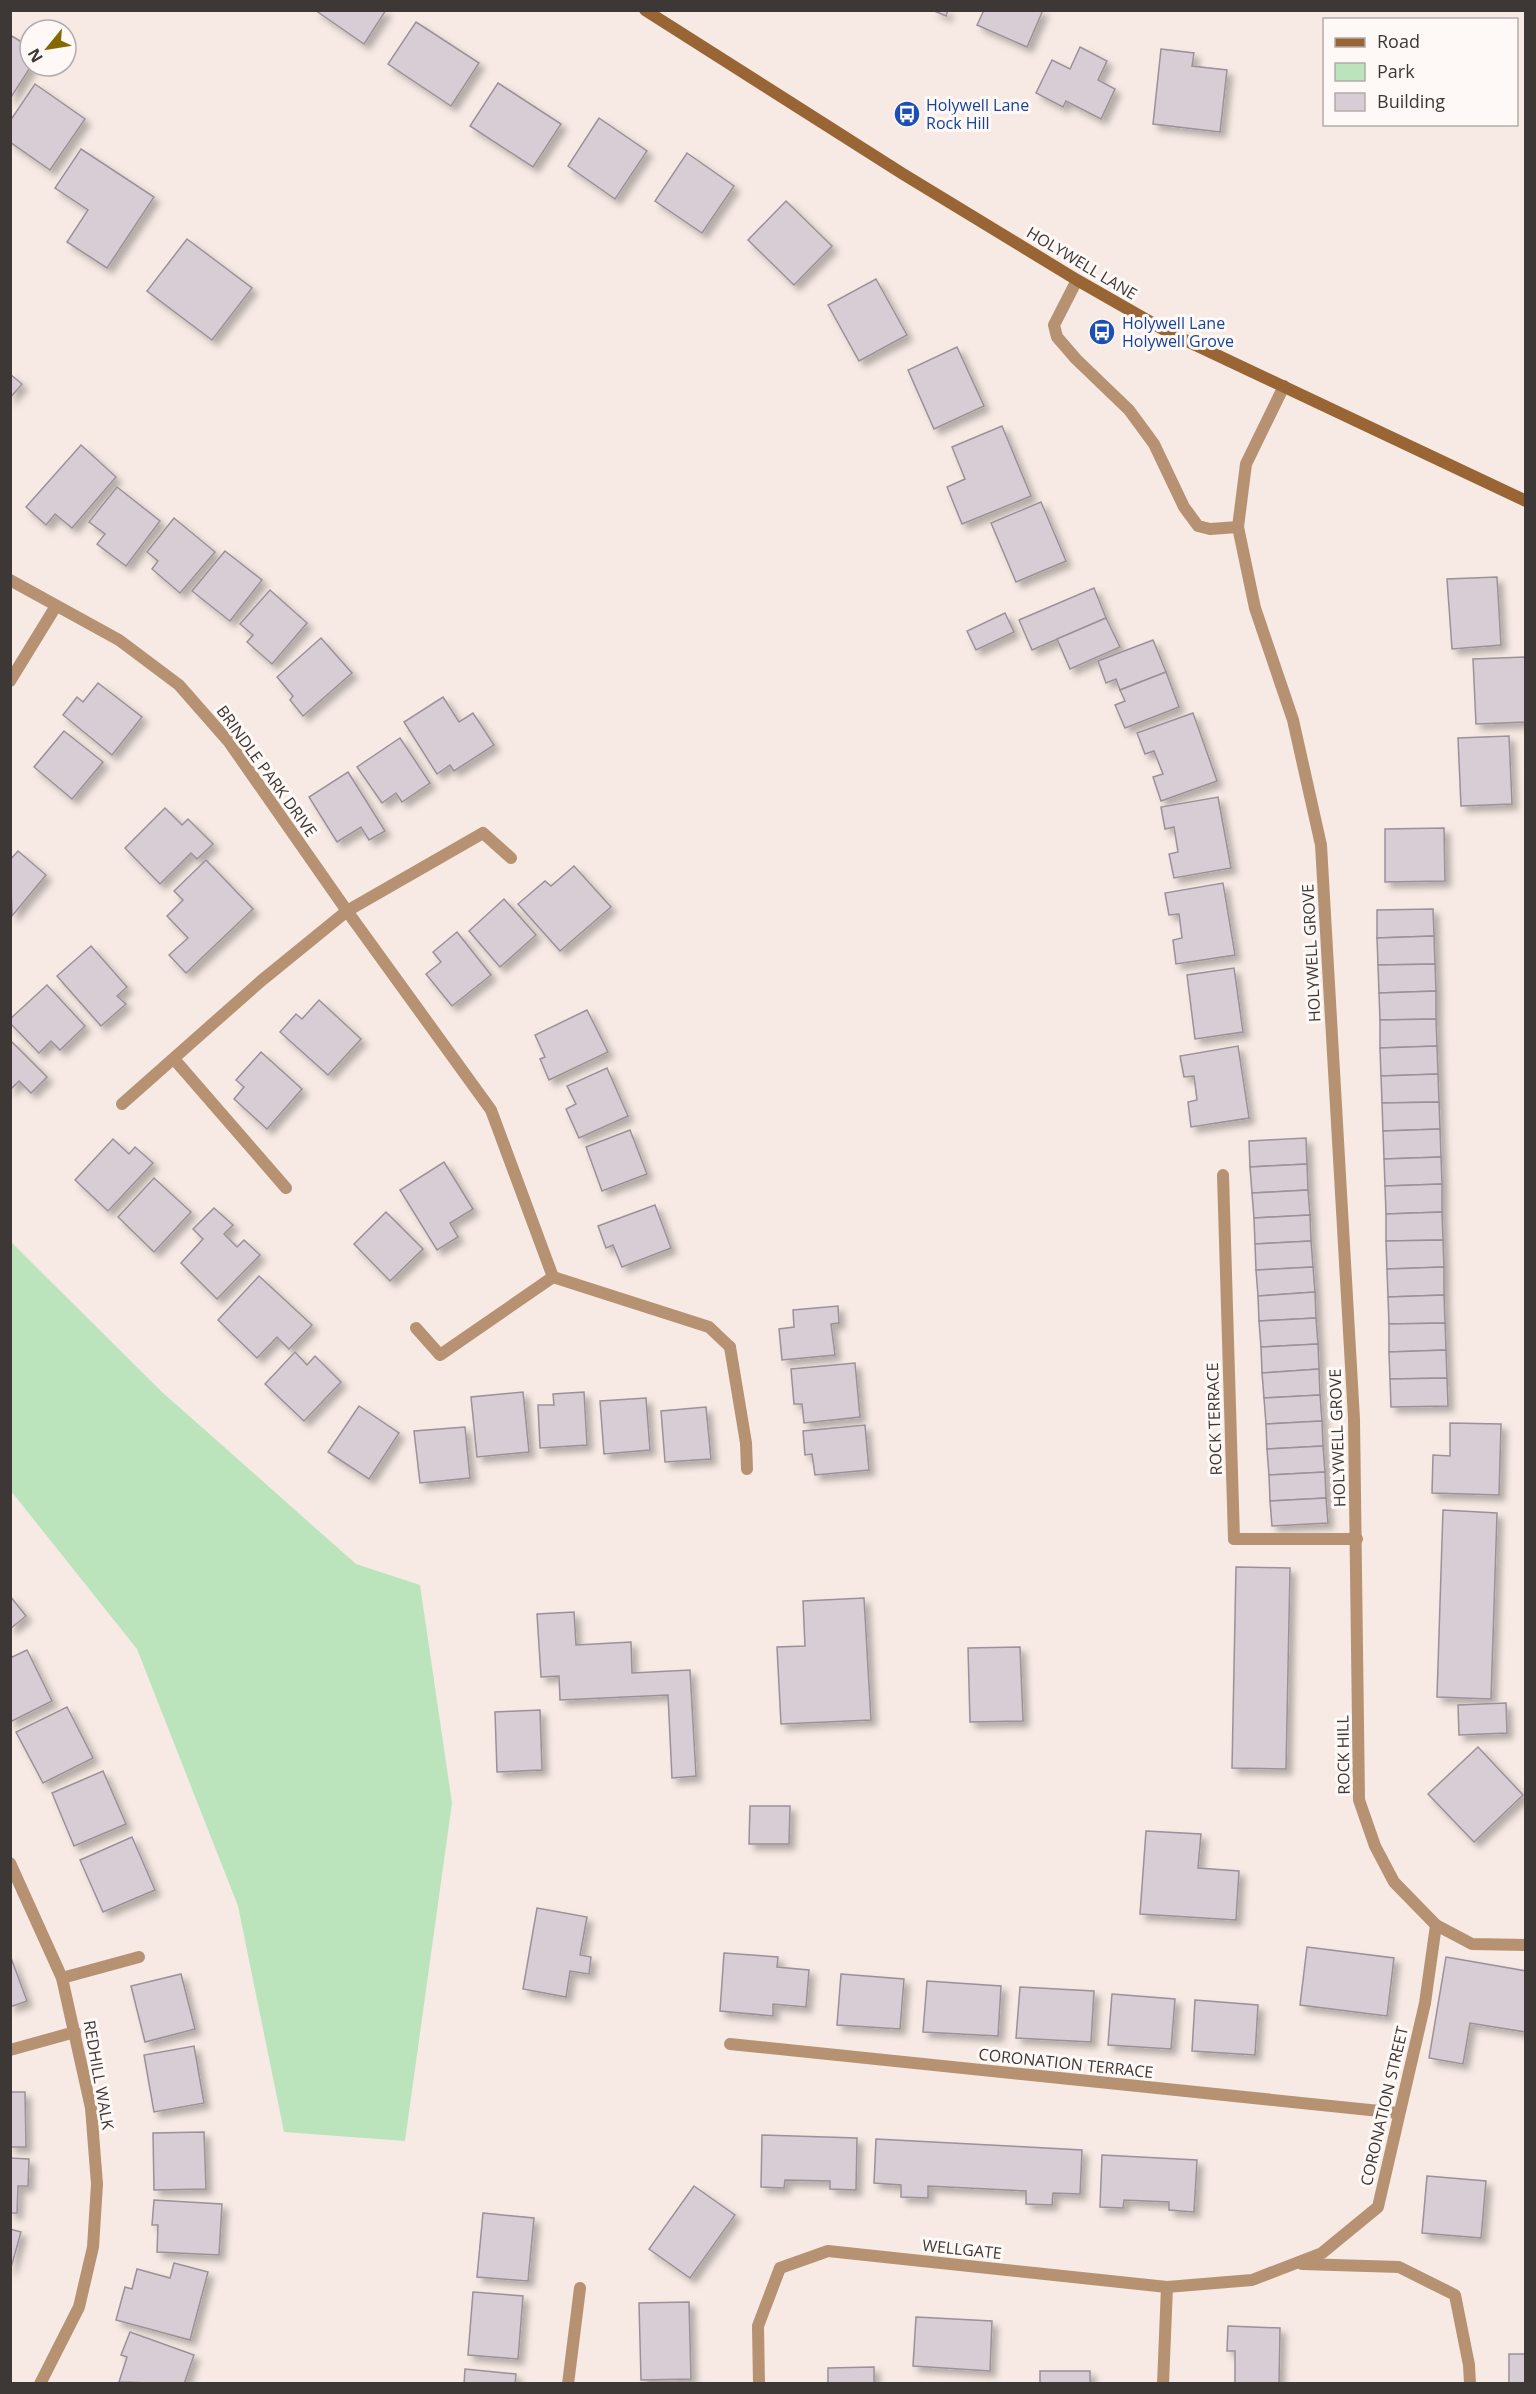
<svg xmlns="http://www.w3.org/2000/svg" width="1536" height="2394" viewBox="0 0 1536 2394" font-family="'Open Sans',sans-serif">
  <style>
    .green { fill: #bbe4bc }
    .building { fill: #d9cdd5; stroke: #9c9198; stroke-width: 1.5; filter: url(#shadow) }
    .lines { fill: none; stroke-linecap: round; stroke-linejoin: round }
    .service { stroke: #b69273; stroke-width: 12 }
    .minor { stroke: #b69273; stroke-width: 12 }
    .secondary { stroke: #996535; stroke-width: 12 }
    .labels { text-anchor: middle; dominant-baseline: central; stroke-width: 6; stroke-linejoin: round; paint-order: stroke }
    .transit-label { font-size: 16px; fill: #164399; stroke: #fef9f6; text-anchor: start }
    .street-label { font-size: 16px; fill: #3d3836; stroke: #fef9f6 }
  </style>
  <defs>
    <filter id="shadow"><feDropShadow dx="5.5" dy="5.5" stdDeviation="3" flood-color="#0004"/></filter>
  </defs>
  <rect width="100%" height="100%" fill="#f7eae4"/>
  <polygon class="green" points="11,1242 162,1392 356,1564 420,1585 452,1803 405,2141 284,2132 238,1906 137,1649 11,1491"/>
  <g class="building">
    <polygon points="315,10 386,10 364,44"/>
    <polygon points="932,10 948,10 946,16"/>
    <polygon points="984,10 1043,10 1027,47 977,25"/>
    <polygon points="416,22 479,63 451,106 388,64"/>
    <polygon points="10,35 30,47 31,66 10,99"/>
    <polygon points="1080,47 1107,61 1098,80 1115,89 1101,119 1066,101 1063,107 1036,93 1052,60 1070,69"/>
    <polygon points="1161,49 1194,53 1192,66 1227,70 1220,132 1153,124"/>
    <polygon points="498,83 561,124 533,167 470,126"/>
    <polygon points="35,84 85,119 50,170 10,142 10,121"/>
    <polygon points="599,118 647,151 615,199 568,166"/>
    <polygon points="81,149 154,197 107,268 67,242 88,210 55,188"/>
    <polygon points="687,153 734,186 702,233 655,201"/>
    <polygon points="786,201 832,246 794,285 748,240"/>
    <polygon points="187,239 252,288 212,340 147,291"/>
    <polygon points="876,279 907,335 859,361 828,305"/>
    <polygon points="957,347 984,406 934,429 908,370"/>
    <polygon points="10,374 22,384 10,398"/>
    <polygon points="1002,426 1031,496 962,524 947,487 965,479 952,447"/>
    <polygon points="81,445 116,477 72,528 55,514 46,525 26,507"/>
    <polygon points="117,487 160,521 126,566 97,544 105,534 89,522"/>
    <polygon points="1041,502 1066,561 1016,582 991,523"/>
    <polygon points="174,518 215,552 180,593 152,569 158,561 147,552"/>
    <polygon points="225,551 262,580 230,621 192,591"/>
    <polygon points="1497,577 1501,645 1452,649 1447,579"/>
    <polygon points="1094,588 1106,618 1032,650 1019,620"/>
    <polygon points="270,590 307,623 272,664 247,642 253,635 240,624"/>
    <polygon points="1005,613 1014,632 976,650 967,631"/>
    <polygon points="1106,618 1120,647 1070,669 1057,639"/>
    <polygon points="321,638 352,673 303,716 290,700 293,696 277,677"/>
    <polygon points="1153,640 1166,672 1120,690 1116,679 1106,683 1098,661"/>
    <polygon points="1525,657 1526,722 1476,724 1473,659"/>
    <polygon points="1166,672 1179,707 1125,728 1115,705 1125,701 1120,690"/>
    <polygon points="98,683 142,717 112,755 63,715 77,697 83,702"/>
    <polygon points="443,697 459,722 473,713 494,745 454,771 450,765 437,774 404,722"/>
    <polygon points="1193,713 1217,781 1161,801 1153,777 1163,774 1154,751 1145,754 1137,733"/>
    <polygon points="64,731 103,762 72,799 34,767"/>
    <polygon points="1509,736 1512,804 1461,806 1458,738"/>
    <polygon points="400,738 430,783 402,802 396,793 382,803 357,767"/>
    <polygon points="348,772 385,831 369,840 361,827 337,842 309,797"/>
    <polygon points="1218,797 1231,868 1174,878 1169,854 1178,852 1174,827 1165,829 1161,807"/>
    <polygon points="165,808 182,825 188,819 213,844 197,859 191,853 160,884 125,848"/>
    <polygon points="1444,828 1445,881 1385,882 1385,829"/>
    <polygon points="18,851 46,875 12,916 10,860"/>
    <polygon points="206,860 253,909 186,973 169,955 188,938 167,916 183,900 174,891"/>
    <polygon points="574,866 611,907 560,951 518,904 545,881 551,886"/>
    <polygon points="1223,883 1235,955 1176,964 1173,940 1182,938 1179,914 1169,915 1165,893"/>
    <polygon points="504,899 536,935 500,967 469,931"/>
    <polygon points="1433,909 1434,936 1377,938 1377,910"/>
    <polygon points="457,932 491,975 452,1006 426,974 441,962 433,952"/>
    <polygon points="1434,936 1435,964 1378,965 1377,938"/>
    <polygon points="91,946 127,987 117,996 126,1004 101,1026 57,976"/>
    <polygon points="1435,964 1436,991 1379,993 1378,965"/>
    <polygon points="1234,968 1243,1032 1195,1039 1187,975"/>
    <polygon points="47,985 85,1026 60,1050 51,1041 39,1053 10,1023 10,1019"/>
    <polygon points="1436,991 1436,1019 1380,1020 1379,993"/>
    <polygon points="319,1000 361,1039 328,1075 280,1032 296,1014 302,1019"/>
    <polygon points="587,1010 608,1052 549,1080 540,1059 545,1057 535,1035"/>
    <polygon points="1436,1019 1437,1046 1380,1048 1380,1020"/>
    <polygon points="10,1040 47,1077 31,1093 19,1081 10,1090"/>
    <polygon points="1238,1046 1249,1118 1191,1127 1188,1102 1197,1100 1194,1076 1184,1077 1180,1056"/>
    <polygon points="1437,1046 1438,1074 1381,1076 1380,1048"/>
    <polygon points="261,1052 302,1089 267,1129 234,1099 244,1087 236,1080"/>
    <polygon points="607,1068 628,1116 579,1138 566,1109 576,1104 567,1086"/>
    <polygon points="1438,1074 1439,1102 1382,1103 1381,1076"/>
    <polygon points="1439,1102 1440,1129 1383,1131 1382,1103"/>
    <polygon points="1440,1129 1441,1157 1384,1159 1383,1131"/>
    <polygon points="630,1130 647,1174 602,1191 586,1147"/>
    <polygon points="1306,1138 1307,1164 1250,1167 1249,1141"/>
    <polygon points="113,1139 129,1154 135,1147 153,1163 108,1211 75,1180"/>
    <polygon points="1441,1157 1442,1184 1385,1186 1384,1159"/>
    <polygon points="444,1162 473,1209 450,1223 458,1237 437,1250 400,1190"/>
    <polygon points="1307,1164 1308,1190 1252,1193 1250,1167"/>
    <polygon points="154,1178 191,1212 154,1252 118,1217"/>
    <polygon points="1442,1184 1442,1212 1386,1214 1385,1186"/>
    <polygon points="1308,1190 1310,1215 1254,1218 1252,1193"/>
    <polygon points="655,1205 671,1248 622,1267 613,1245 606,1248 598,1226"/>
    <polygon points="214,1208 233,1225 224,1234 237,1247 244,1240 260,1255 217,1299 181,1263 203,1239 193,1229"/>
    <polygon points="386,1212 423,1249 390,1281 354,1244"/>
    <polygon points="1442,1212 1443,1240 1386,1241 1386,1214"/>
    <polygon points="1310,1215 1311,1241 1255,1244 1254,1218"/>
    <polygon points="1443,1240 1444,1267 1387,1269 1386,1241"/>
    <polygon points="1311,1241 1313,1267 1256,1270 1255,1244"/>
    <polygon points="1313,1267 1315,1292 1258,1296 1256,1270"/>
    <polygon points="1444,1267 1444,1295 1388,1297 1387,1269"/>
    <polygon points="259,1276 312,1325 289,1349 277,1337 257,1358 218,1320"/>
    <polygon points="1315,1292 1316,1318 1259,1321 1258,1296"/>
    <polygon points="1444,1295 1445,1323 1389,1324 1388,1297"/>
    <polygon points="838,1306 839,1323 831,1324 835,1355 782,1360 779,1329 794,1327 793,1310"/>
    <polygon points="1316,1318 1318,1344 1261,1347 1259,1321"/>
    <polygon points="1445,1323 1446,1350 1389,1352 1389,1324"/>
    <polygon points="1318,1344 1319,1369 1262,1373 1261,1347"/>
    <polygon points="1446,1350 1447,1378 1390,1379 1389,1352"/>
    <polygon points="295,1352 307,1365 315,1356 341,1382 304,1421 265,1384"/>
    <polygon points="855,1363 860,1417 804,1423 802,1404 794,1404 791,1369"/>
    <polygon points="1319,1369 1320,1395 1264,1398 1262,1373"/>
    <polygon points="1447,1378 1448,1406 1391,1407 1390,1379"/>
    <polygon points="523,1392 529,1452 477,1457 471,1397"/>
    <polygon points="584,1392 587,1445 540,1448 538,1405 554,1405 553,1394"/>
    <polygon points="1320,1395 1322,1421 1266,1424 1264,1398"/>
    <polygon points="646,1398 650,1450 604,1454 600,1401"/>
    <polygon points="359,1406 399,1433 369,1479 328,1452"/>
    <polygon points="706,1407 711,1459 665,1462 661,1411"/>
    <polygon points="1322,1421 1323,1446 1267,1449 1266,1424"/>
    <polygon points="1450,1423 1501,1424 1499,1495 1432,1493 1433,1455 1450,1456"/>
    <polygon points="865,1425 869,1470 815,1475 812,1454 805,1455 803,1431"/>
    <polygon points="465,1427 470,1478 420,1483 414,1431"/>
    <polygon points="1323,1446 1325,1472 1269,1475 1267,1449"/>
    <polygon points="1325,1472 1326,1498 1270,1501 1269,1475"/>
    <polygon points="1326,1498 1328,1523 1272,1526 1270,1501"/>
    <polygon points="1443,1510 1497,1513 1491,1699 1437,1697"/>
    <polygon points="1236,1567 1290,1568 1286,1769 1232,1768"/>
    <polygon points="10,1596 26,1616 10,1629"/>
    <polygon points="864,1598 871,1720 781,1724 777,1647 805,1646 803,1601"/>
    <polygon points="574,1612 576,1645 631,1642 632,1673 690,1670 696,1776 672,1778 668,1695 560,1700 559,1676 541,1677 537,1614"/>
    <polygon points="1020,1647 1023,1721 970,1722 968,1648"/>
    <polygon points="27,1650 52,1701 10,1722 10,1658"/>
    <polygon points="1506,1703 1507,1733 1459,1735 1458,1705"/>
    <polygon points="67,1707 93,1758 43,1783 16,1732"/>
    <polygon points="540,1710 542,1770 497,1772 495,1712"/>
    <polygon points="1478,1747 1523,1795 1474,1842 1428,1794"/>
    <polygon points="103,1771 126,1824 74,1846 52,1793"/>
    <polygon points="750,1806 790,1806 789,1844 749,1844"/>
    <polygon points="1146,1831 1201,1834 1198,1868 1239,1871 1236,1920 1140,1914"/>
    <polygon points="132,1837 155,1890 103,1912 80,1860"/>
    <polygon points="537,1908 587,1917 580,1955 591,1957 589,1974 570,1971 566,1997 523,1989"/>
    <polygon points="1307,1947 1394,1958 1387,2016 1300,2005"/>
    <polygon points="724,1953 778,1957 777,1967 809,1970 806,2007 773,2004 773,2016 720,2011"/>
    <polygon points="10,1955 27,2001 10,2007"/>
    <polygon points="1446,1957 1526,1971 1526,2032 1470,2023 1463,2064 1429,2058"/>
    <polygon points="181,1974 195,2029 145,2042 131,1986"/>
    <polygon points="841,1974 904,1979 900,2029 837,2025"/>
    <polygon points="927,1981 1001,1986 998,2036 923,2032"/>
    <polygon points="1020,1987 1094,1991 1091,2042 1016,2038"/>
    <polygon points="1112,1994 1175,1999 1171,2049 1108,2045"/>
    <polygon points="1195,2000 1258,2005 1255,2055 1192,2051"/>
    <polygon points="194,2046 204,2103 154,2112 144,2055"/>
    <polygon points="10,2092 25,2092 26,2147 10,2147"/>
    <polygon points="204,2132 206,2189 154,2190 153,2133"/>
    <polygon points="762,2135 857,2138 856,2190 830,2189 830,2181 785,2180 784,2188 761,2187"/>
    <polygon points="876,2139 1082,2150 1080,2194 1053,2193 1052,2205 1026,2204 1026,2191 928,2186 928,2198 901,2197 901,2185 874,2183"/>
    <polygon points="1102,2155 1197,2160 1194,2212 1169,2210 1169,2202 1124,2200 1123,2208 1100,2207"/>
    <polygon points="10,2158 29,2159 28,2186 18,2186 17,2213 10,2213"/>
    <polygon points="1427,2176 1486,2181 1481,2238 1422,2233"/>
    <polygon points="694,2186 735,2215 690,2278 649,2249"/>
    <polygon points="154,2200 222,2204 219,2255 157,2252 158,2225 152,2225"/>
    <polygon points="483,2213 534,2218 528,2281 477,2277"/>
    <polygon points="10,2229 21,2232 10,2271"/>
    <polygon points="174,2263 208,2272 190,2340 116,2320 125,2287 132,2289 137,2269 170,2278"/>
    <polygon points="473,2292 523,2296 518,2359 468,2355"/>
    <polygon points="689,2302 691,2379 641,2380 639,2303"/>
    <polygon points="916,2317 992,2321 990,2371 913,2366"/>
    <polygon points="1228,2326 1280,2328 1279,2384 1235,2384 1235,2351 1227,2351"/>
    <polygon points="130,2332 194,2355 184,2384 119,2382 127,2357 121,2355"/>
    <rect x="1509" y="2354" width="17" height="30"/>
    <polygon points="874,2367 874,2384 828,2384 828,2368"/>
    <polygon points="465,2369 516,2374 515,2384 464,2384"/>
    <rect x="1040" y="2371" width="50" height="13"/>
  </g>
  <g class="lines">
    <g class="service">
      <polyline points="1077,280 1054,325 1057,337 1076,359 1129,410 1154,444 1184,507 1198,526 1210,529 1238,527"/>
      <polyline points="1223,1175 1234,1539"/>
      <polyline points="730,1347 746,1443 747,1469"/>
    </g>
    <g class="minor">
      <polyline points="1284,386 1246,464 1238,527 1255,608 1293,720 1321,845 1354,1419 1359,1800 1375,1846 1394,1882 1436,1925 1472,1944 1526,1945"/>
      <polyline points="10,580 119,640 179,685 229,742 347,911 491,1110 553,1277 709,1327 730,1347"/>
      <polyline points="10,681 56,606"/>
      <polyline points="174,1059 286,1188"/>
      <polyline points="122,1104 261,981 347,911 483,833 511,858"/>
      <polyline points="416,1328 440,1355 553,1277"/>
      <polyline points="1234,1539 1357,1539"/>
      <polyline points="10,1863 62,1978 91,2108 97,2184 93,2247 79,2307 40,2384"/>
      <polyline points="62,1978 139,1957"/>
      <polyline points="730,2044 1399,2113"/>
      <polyline points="10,2050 75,2032"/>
      <polyline points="1302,2264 1399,2267 1455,2295 1469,2365 1470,2384"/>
      <polyline points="1167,2287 1252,2280 1322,2253 1378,2207 1425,2003 1436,1925"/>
      <polyline points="568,2384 580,2288"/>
      <polyline points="759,2384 758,2326 780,2268 828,2251 1167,2287 1163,2384"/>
    </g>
    <polyline class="secondary" points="645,10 903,174 1077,280 1168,332 1526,501"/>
  </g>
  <defs>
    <symbol id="bus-disc" viewBox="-11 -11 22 22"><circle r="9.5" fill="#1a4fb4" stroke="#fef9f6"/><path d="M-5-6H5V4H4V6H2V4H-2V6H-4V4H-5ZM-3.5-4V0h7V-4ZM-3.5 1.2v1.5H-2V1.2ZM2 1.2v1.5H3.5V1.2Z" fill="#fff"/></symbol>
  </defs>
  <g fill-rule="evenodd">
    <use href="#bus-disc" x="892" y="99" width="30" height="30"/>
    <use href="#bus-disc" x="1087" y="317" width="30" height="30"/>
  </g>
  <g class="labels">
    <g class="transit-label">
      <text x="926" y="105">Holywell Lane<tspan x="926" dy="18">Rock Hill</tspan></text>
      <text x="1122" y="323">Holywell Lane<tspan x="1122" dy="18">Holywell Grove</tspan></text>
    </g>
    <g class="street-label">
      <text transform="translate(1082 263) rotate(31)">HOLYWELL LANE</text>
      <text transform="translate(267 771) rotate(54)">BRINDLE PARK DRIVE</text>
      <text transform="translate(1311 953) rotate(-93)">HOLYWELL GROVE</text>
      <text transform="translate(1214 1419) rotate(-92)">ROCK TERRACE</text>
      <text transform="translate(1337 1438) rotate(-92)">HOLYWELL GROVE</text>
      <text transform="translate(1343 1755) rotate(-91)">ROCK HILL</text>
      <text transform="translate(1066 2063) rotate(6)">CORONATION TERRACE</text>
      <text transform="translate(99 2075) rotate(80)">REDHILL WALK</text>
      <text transform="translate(1384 2106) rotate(-77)">CORONATION STREET</text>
      <text transform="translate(962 2249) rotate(6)">WELLGATE</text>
    </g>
  </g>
  <rect width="1536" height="2394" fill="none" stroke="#3d3836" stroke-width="24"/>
  <rect x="1323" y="18" width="195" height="108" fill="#fef9f6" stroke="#b1aca9" stroke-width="1.5"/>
  <rect x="1335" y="38" width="30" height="9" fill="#996535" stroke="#b1aca9" stroke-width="1.5"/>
  <text x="1377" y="48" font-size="18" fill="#3d3836">Road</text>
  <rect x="1335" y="63" width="30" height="18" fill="#bbe4bc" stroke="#b1aca9" stroke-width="1.5"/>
  <text x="1377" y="78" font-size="18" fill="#3d3836">Park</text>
  <rect x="1335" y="93" width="30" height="18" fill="#d9cdd5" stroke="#b1aca9" stroke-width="1.5"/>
  <text x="1377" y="108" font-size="18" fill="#3d3836">Building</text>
  <g transform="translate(48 48) rotate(240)"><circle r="28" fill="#fef9f6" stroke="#b1aca9" stroke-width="1.5"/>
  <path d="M0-4.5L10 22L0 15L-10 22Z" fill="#846801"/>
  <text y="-9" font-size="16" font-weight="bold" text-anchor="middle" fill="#3d3836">N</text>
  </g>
</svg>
